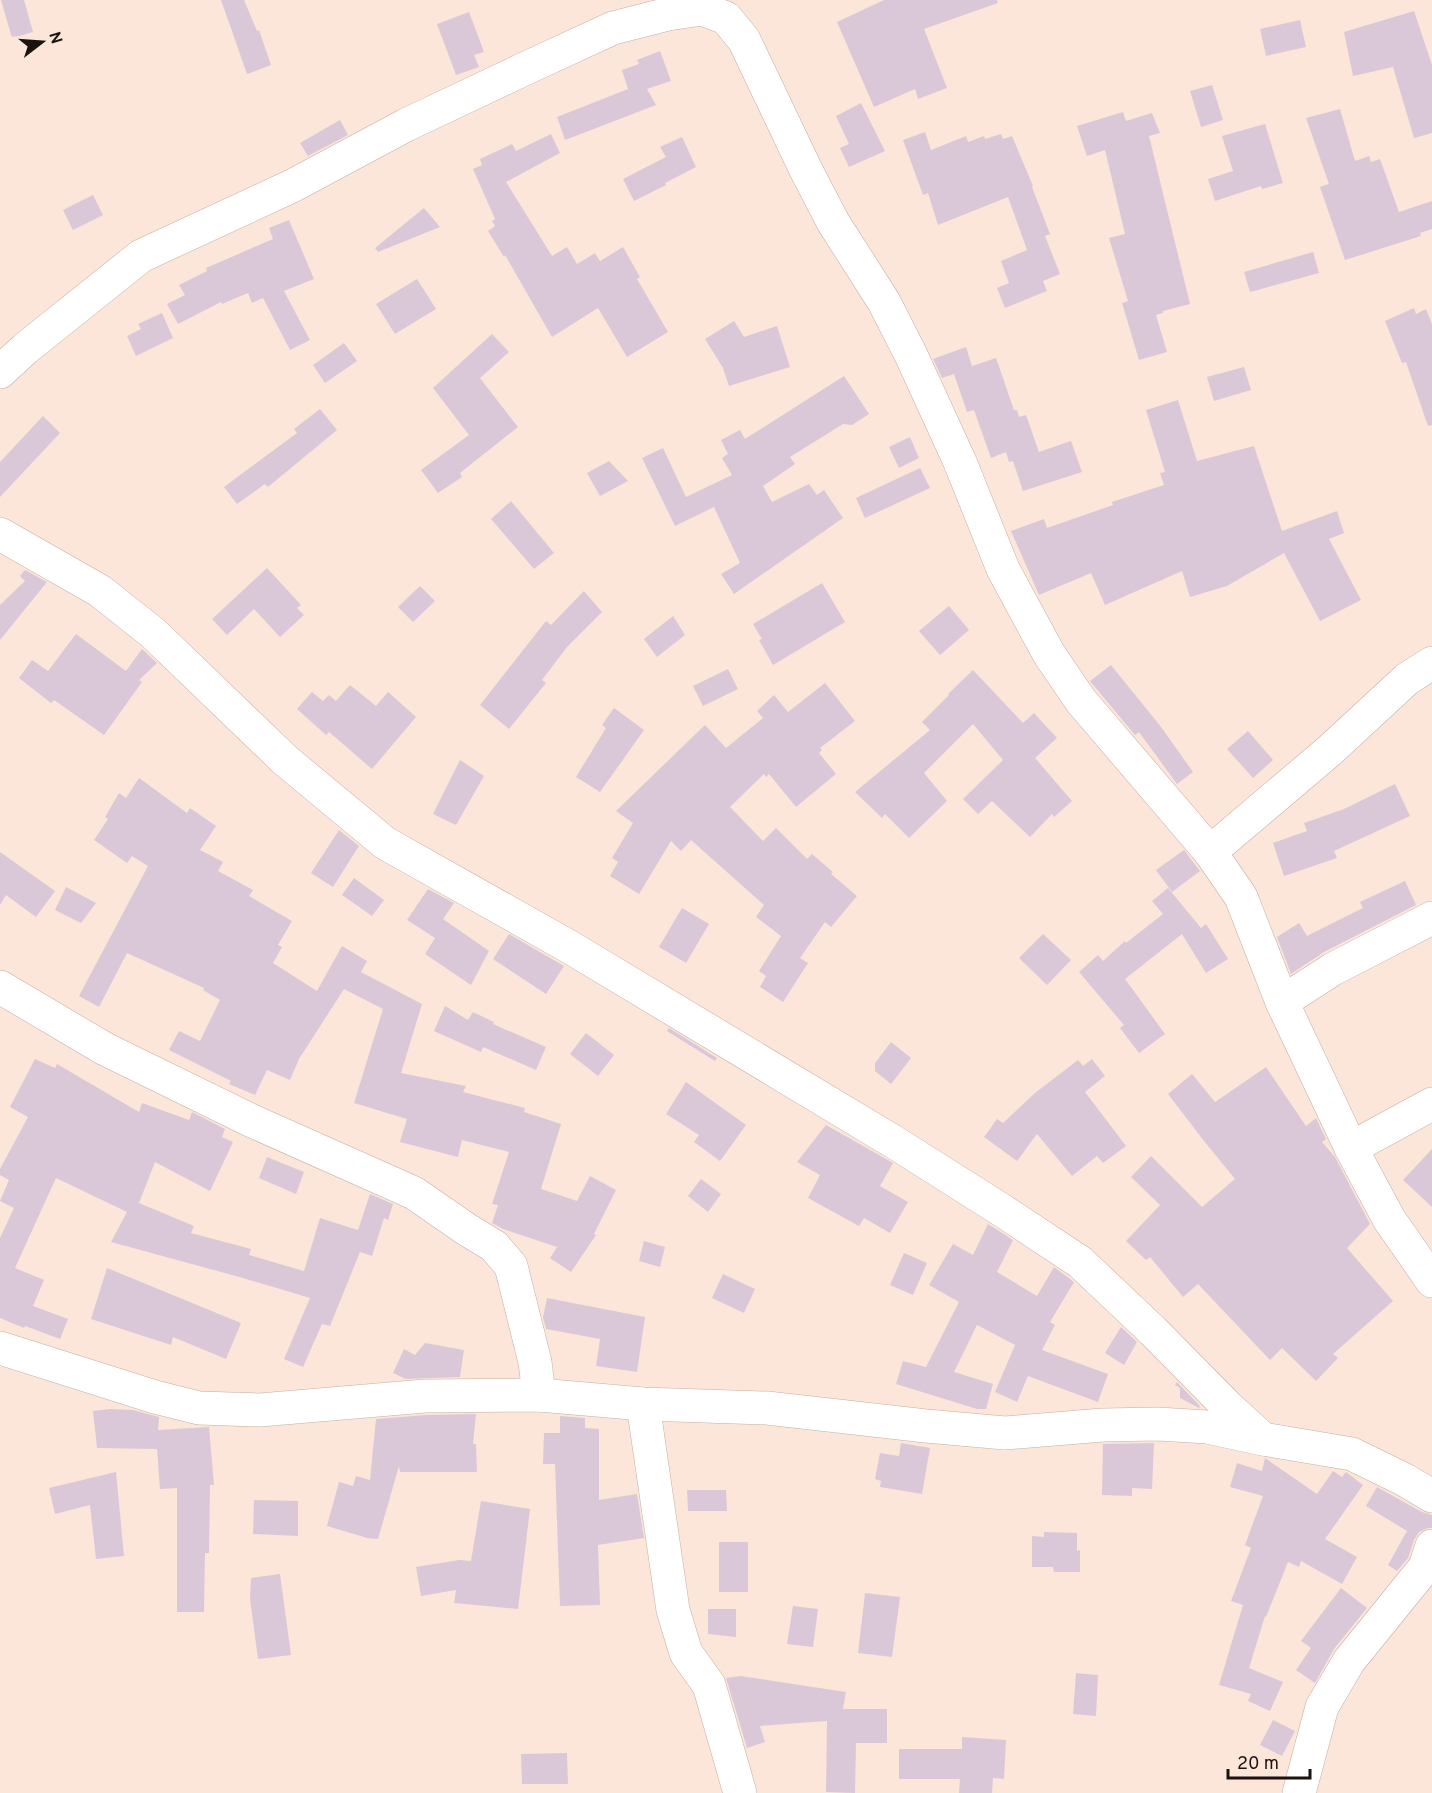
<svg xmlns="http://www.w3.org/2000/svg" width="1432" height="1793" viewBox="0 0 1432 1793" font-family="Overpass,sans-serif">
  <style>
    .building { fill: #dac8d9 }
    .lines { fill: none; stroke-linecap: round; stroke-linejoin: round }
    .minor-casing { stroke: #c4aea2; stroke-width: 34 }
    .minor { stroke: #fff; stroke-width: 33 }
  </style>
  <rect width="100%" height="100%" fill="#fce6d9"/>
  <g class="building">
    <polygon points="1,0 24,0 33,32 12,38"/>
    <polygon points="221,0 244,0 257,31 259,30 271,65 247,74"/>
    <polygon points="884,0 997,0 998,3 924,29 947,88 918,99 915,89 874,107 837,22"/>
    <polygon points="1414,11 1432,65 1432,133 1414,138 1393,67 1353,76 1344,32"/>
    <polygon points="469,12 484,52 474,55 479,67 456,75 437,24"/>
    <polygon points="1300,20 1306,47 1266,56 1260,29"/>
    <polygon points="660,51 671,81 647,89 656,105 565,140 557,117 628,89 622,70 639,64 637,60"/>
    <polygon points="1212,85 1223,120 1201,127 1190,91"/>
    <polygon points="861,103 885,151 849,167 840,148 849,144 836,116"/>
    <polygon points="1340,109 1355,161 1369,156 1371,162 1380,159 1399,212 1432,201 1432,229 1420,233 1421,236 1345,260 1320,187 1329,184 1306,118"/>
    <polygon points="1123,112 1126,121 1152,113 1160,133 1149,136 1190,304 1163,311 1163,313 1156,315 1167,352 1139,360 1122,303 1128,301 1109,238 1125,234 1105,150 1087,156 1077,126"/>
    <polygon points="340,120 348,135 308,156 300,143"/>
    <polygon points="1265,124 1283,183 1262,189 1261,186 1215,201 1208,179 1233,171 1222,136"/>
    <polygon points="925,132 931,150 966,136 968,142 984,136 985,139 1001,134 1003,139 1012,136 1033,186 1032,187 1050,234 1045,236 1060,274 1043,281 1047,291 1005,308 997,288 1009,283 1001,261 1027,250 1008,197 938,225 928,193 923,195 903,140"/>
    <polygon points="551,134 560,153 506,182 552,256 567,247 577,264 595,253 600,261 623,247 640,277 637,279 668,332 627,357 598,308 552,337 505,255 504,257 488,231 495,226 492,221 495,219 473,169 482,165 480,159 512,144 516,151"/>
    <polygon points="682,137 696,167 665,183 666,185 634,201 623,179 666,157 660,147"/>
    <polygon points="93,195 103,215 73,230 63,210"/>
    <polygon points="424,208 440,227 378,252 375,248"/>
    <polygon points="289,220 314,279 284,291 310,340 290,350 263,298 252,303 248,293 222,304 221,302 178,324 167,304 185,295 179,285 207,271 206,268 273,239 269,228"/>
    <polygon points="1313,252 1319,273 1250,292 1244,272"/>
    <polygon points="417,279 436,309 395,334 376,304"/>
    <polygon points="1414,308 1416,314 1426,309 1432,324 1432,425 1428,426 1406,362 1402,363 1385,321"/>
    <polygon points="162,313 173,338 136,356 127,336 141,329 138,324"/>
    <polygon points="734,321 744,337 777,326 790,367 729,386 723,368 705,339"/>
    <polygon points="492,334 509,352 480,378 518,427 460,473 462,477 438,493 421,470 469,435 433,388"/>
    <polygon points="344,343 357,361 325,383 313,365"/>
    <polygon points="966,347 972,366 996,358 1014,410 1017,410 1019,417 1026,415 1039,452 1071,441 1082,472 1023,491 1013,461 1009,462 1006,452 991,458 974,410 967,412 954,374 942,378 933,359"/>
    <polygon points="1244,367 1251,390 1214,401 1207,377"/>
    <polygon points="844,376 869,414 852,425 843,424 790,457 795,464 763,486 772,502 809,484 817,495 824,490 843,518 734,594 721,574 740,563 714,507 675,526 642,458 663,448 686,497 732,475 722,458 728,454 721,440 740,430 745,439"/>
    <polygon points="1178,400 1197,461 1254,446 1282,531 1337,511 1344,533 1329,539 1361,600 1320,621 1284,553 1227,586 1190,597 1182,571 1105,605 1091,573 1039,595 1011,531 1044,519 1047,528 1113,505 1112,502 1164,485 1160,473 1165,472 1146,410"/>
    <polygon points="320,409 337,430 268,487 265,484 237,504 224,487 297,433 294,429"/>
    <polygon points="43,416 60,433 0,497 0,462"/>
    <polygon points="910,437 919,458 899,468 889,447"/>
    <polygon points="609,461 628,481 600,496 587,473"/>
    <polygon points="920,468 930,488 865,518 856,498"/>
    <polygon points="511,501 554,553 534,569 491,519"/>
    <polygon points="267,568 301,605 297,608 304,615 280,637 254,609 227,635 212,619"/>
    <polygon points="25,570 47,582 0,640 0,605 25,581 20,576"/>
    <polygon points="822,583 845,622 773,665 759,640 762,639 753,624"/>
    <polygon points="420,586 435,601 413,622 398,607"/>
    <polygon points="584,591 602,612 567,647 542,680 546,683 509,729 480,705 546,621 551,625"/>
    <polygon points="949,606 969,630 940,655 919,631"/>
    <polygon points="673,616 685,635 657,657 644,639"/>
    <polygon points="76,634 126,671 142,649 157,663 139,680 142,682 104,735 54,700 51,703 19,678 32,660 48,671"/>
    <polygon points="1111,665 1161,727 1193,772 1177,784 1139,732 1135,735 1090,681"/>
    <polygon points="728,669 738,689 703,706 693,686"/>
    <polygon points="973,670 1023,723 1034,713 1057,738 1035,758 1072,801 1054,817 1052,814 1030,837 992,801 978,814 963,799 1003,760 973,724 924,773 947,801 909,838 885,814 882,818 855,792 930,730 922,722 949,695 948,694"/>
    <polygon points="825,683 855,721 820,748 822,750 819,753 836,774 796,807 769,774 766,777 764,774 730,807 763,841 776,828 807,859 812,854 833,872 831,874 857,896 831,927 825,922 800,958 808,963 783,1002 760,987 766,976 759,971 781,936 756,917 764,905 691,840 681,851 671,841 639,894 610,876 618,862 612,858 633,823 616,811 705,725 726,748 763,718 757,711 774,695 788,712"/>
    <polygon points="350,685 376,706 388,692 416,717 372,769 329,732 326,735 297,709 312,692 323,701 329,695 336,701"/>
    <polygon points="614,708 644,730 600,792 576,777 606,728 602,725"/>
    <polygon points="1248,731 1273,760 1253,778 1227,749"/>
    <polygon points="460,760 484,776 456,825 433,814"/>
    <polygon points="139,778 187,813 190,808 216,826 200,850 223,862 218,871 253,890 249,896 292,921 278,945 282,947 273,963 317,991 342,946 367,961 361,972 422,1004 401,1073 466,1086 463,1092 525,1108 524,1112 561,1124 541,1189 577,1201 590,1176 616,1190 594,1234 596,1235 571,1272 550,1258 557,1247 503,1229 492,1223 498,1205 492,1204 509,1152 462,1140 458,1157 400,1142 407,1119 354,1103 383,1009 344,989 299,1059 290,1080 267,1070 255,1095 229,1084 231,1081 169,1050 179,1031 200,1041 220,1000 203,990 204,988 127,953 99,1007 79,996 148,866 132,856 127,863 94,840 108,819 105,817 119,793 126,798"/>
    <polygon points="1395,784 1410,816 1334,851 1337,858 1284,876 1273,843 1307,831 1304,823 1344,809"/>
    <polygon points="339,830 359,846 333,887 311,873"/>
    <polygon points="1184,850 1200,871 1172,892 1156,870"/>
    <polygon points="0,852 55,891 36,917 6,895 0,905"/>
    <polygon points="354,878 384,900 372,916 342,895"/>
    <polygon points="1405,881 1416,905 1324,952 1291,974 1277,937 1299,923 1307,936 1363,908 1360,902"/>
    <polygon points="66,887 96,903 81,923 55,910"/>
    <polygon points="1168,888 1201,928 1206,924 1228,959 1206,973 1182,934 1125,979 1165,1034 1139,1053 1120,1028 1124,1025 1079,972 1098,955 1103,961 1125,941 1126,943 1163,914 1152,901"/>
    <polygon points="428,889 454,903 443,919 489,951 471,985 425,954 435,938 407,920"/>
    <polygon points="682,908 709,924 686,963 659,947"/>
    <polygon points="509,934 564,966 546,994 493,959"/>
    <polygon points="1043,934 1071,960 1047,985 1019,958"/>
    <polygon points="445,1006 468,1020 473,1012 494,1022 493,1024 546,1047 536,1070 483,1047 481,1052 434,1031"/>
    <polygon points="669,1028 717,1058 715,1061 667,1031"/>
    <polygon points="586,1033 614,1055 598,1076 570,1054"/>
    <polygon points="891,1042 911,1058 891,1084 875,1071 875,1063"/>
    <polygon points="35,1059 55,1068 57,1064 139,1112 142,1103 189,1120 192,1112 225,1129 222,1137 233,1142 210,1191 155,1162 139,1203 194,1226 191,1233 251,1249 249,1255 304,1271 320,1218 358,1230 370,1194 393,1204 388,1220 384,1218 372,1256 360,1252 330,1326 322,1324 303,1367 284,1359 310,1298 243,1278 111,1242 127,1212 56,1178 15,1268 44,1280 33,1306 68,1319 60,1339 25,1326 24,1328 0,1318 0,1238 14,1208 0,1201 9,1180 0,1175 0,1169 28,1117 10,1107"/>
    <polygon points="1092,1059 1105,1076 1085,1092 1126,1146 1103,1163 1097,1156 1072,1176 1037,1134 1017,1161 984,1137 997,1119 1003,1123 1035,1093 1078,1060 1083,1066"/>
    <polygon points="1266,1067 1306,1126 1316,1118 1326,1139 1322,1142 1335,1157 1370,1224 1347,1248 1393,1301 1333,1354 1338,1358 1316,1381 1282,1348 1270,1360 1198,1284 1183,1297 1150,1257 1146,1260 1126,1241 1160,1205 1131,1177 1151,1156 1202,1207 1235,1179 1204,1141 1168,1094 1192,1074 1215,1102"/>
    <polygon points="686,1082 746,1125 720,1161 694,1142 699,1135 666,1114"/>
    <polygon points="826,1125 893,1163 880,1186 908,1202 890,1233 864,1218 859,1226 808,1198 820,1175 797,1162"/>
    <polygon points="1432,1149 1432,1207 1403,1180"/>
    <polygon points="267,1157 304,1172 296,1194 259,1178"/>
    <polygon points="701,1179 721,1194 708,1212 688,1196"/>
    <polygon points="988,1224 1013,1240 997,1272 1037,1296 1054,1267 1074,1282 1050,1322 1055,1325 1042,1350 1108,1374 1098,1402 1028,1376 1017,1402 995,1392 1015,1345 977,1325 954,1372 993,1384 986,1409 977,1409 896,1384 903,1361 926,1367 959,1302 929,1285 953,1244 973,1255"/>
    <polygon points="644,1241 665,1247 660,1267 639,1261"/>
    <polygon points="904,1253 927,1263 913,1295 890,1285"/>
    <polygon points="107,1268 241,1323 226,1359 173,1337 171,1345 91,1319"/>
    <polygon points="723,1274 755,1289 744,1313 712,1298"/>
    <polygon points="547,1298 645,1317 637,1372 596,1366 600,1339 546,1329 543,1317"/>
    <polygon points="1121,1327 1137,1342 1124,1365 1105,1353"/>
    <polygon points="425,1343 464,1350 460,1377 406,1379 393,1373 404,1349 415,1355"/>
    <polygon points="1177,1382 1200,1406 1199,1408 1180,1398 1180,1388 1175,1385"/>
    <polygon points="110,1409 133,1410 159,1417 158,1430 209,1427 214,1485 210,1485 209,1553 205,1553 204,1612 177,1612 177,1488 160,1489 157,1449 97,1448 93,1411"/>
    <polygon points="476,1414 473,1444 476,1444 477,1472 400,1472 399,1466 378,1539 367,1538 327,1526 339,1482 353,1486 356,1476 370,1480 376,1419 426,1415"/>
    <polygon points="560,1416 585,1418 585,1428 599,1429 599,1500 637,1494 644,1538 598,1545 600,1605 560,1606 555,1464 543,1464 544,1433 560,1433"/>
    <polygon points="901,1443 930,1448 922,1494 880,1487 881,1481 875,1479 880,1453 899,1456"/>
    <polygon points="1154,1443 1152,1489 1132,1488 1132,1496 1102,1495 1103,1444"/>
    <polygon points="1265,1458 1317,1494 1333,1471 1342,1477 1346,1472 1363,1485 1325,1539 1357,1557 1342,1584 1301,1561 1299,1567 1288,1562 1266,1617 1265,1616 1249,1668 1283,1682 1270,1711 1248,1701 1251,1694 1219,1685 1243,1605 1231,1601 1251,1548 1245,1545 1263,1496 1230,1487 1237,1463 1262,1471"/>
    <polygon points="116,1472 124,1556 96,1559 90,1505 55,1514 49,1488"/>
    <polygon points="1377,1487 1422,1512 1432,1515 1432,1528 1428,1528 1419,1532 1414,1540 1408,1558 1397,1571 1388,1565 1407,1531 1366,1506"/>
    <polygon points="687,1490 726,1490 727,1511 688,1511"/>
    <polygon points="254,1500 298,1501 298,1536 253,1534"/>
    <polygon points="481,1501 530,1509 518,1609 454,1603 456,1590 421,1596 416,1567 459,1560 471,1561"/>
    <polygon points="1044,1532 1077,1533 1077,1551 1080,1550 1080,1572 1054,1572 1053,1567 1032,1567 1032,1536 1044,1537"/>
    <rect x="719" y="1542" width="29" height="50"/>
    <polygon points="280,1574 291,1655 258,1659 250,1599 251,1578"/>
    <polygon points="1341,1588 1367,1608 1334,1649 1315,1683 1296,1670 1311,1648 1301,1641"/>
    <polygon points="865,1593 900,1597 892,1657 858,1653"/>
    <polygon points="793,1606 818,1609 813,1647 787,1644"/>
    <polygon points="708,1609 736,1609 736,1637 708,1634"/>
    <polygon points="1076,1673 1098,1675 1096,1716 1073,1714"/>
    <polygon points="741,1676 846,1692 843,1709 887,1709 887,1743 856,1743 855,1793 826,1792 827,1721 760,1726 765,1742 747,1748 726,1678"/>
    <polygon points="1273,1720 1295,1731 1282,1756 1260,1745"/>
    <polygon points="962,1737 1006,1740 1004,1779 993,1778 992,1793 959,1793 960,1779 899,1779 899,1749 962,1749"/>
    <polygon points="567,1753 568,1784 522,1784 521,1754"/>
  </g>
  <g class="lines">
    <defs>
      <g id="minor">
        <polyline points="0,372 26,348 141,256 292,186 406,125 522,70 613,28 668,14 702,9 726,18 744,40 806,170 833,222 884,302 911,355 960,462 1003,569 1049,654 1081,701 1210,852 1241,897 1282,1002 1351,1148 1389,1219 1432,1281"/>
        <polyline points="0,534 100,591 153,633 285,760 385,843 568,946 894,1142 1003,1211 1080,1262 1153,1331 1228,1407 1263,1439 1352,1454 1405,1480 1432,1496"/>
        <polyline points="1210,852 1328,752 1407,679 1432,663"/>
        <polyline points="0,987 105,1049 250,1120 414,1193 466,1229 494,1246 511,1266 535,1362 539,1395"/>
        <polyline points="1282,1002 1333,969 1432,918"/>
        <polyline points="1351,1148 1432,1104"/>
        <polyline points="0,1348 155,1397 199,1408 260,1410 425,1396 539,1395 643,1404 767,1408 926,1426 1005,1433 1103,1425 1158,1424 1207,1427 1263,1439"/>
        <polyline points="643,1404 673,1610 686,1653 709,1685 740,1793"/>
        <polyline points="1299,1793 1322,1707 1349,1661 1425,1567 1432,1546"/>
      </g>
    </defs>
    <use href="#minor" class="minor-casing"/>
    <use href="#minor" class="minor"/>
  </g>
  <g transform="translate(42 42) rotate(73)" stroke="#fce6d9" stroke-width="4.5" paint-order="stroke">
  <path d="M0-4.5L10 22L0 15L-10 22Z" fill="#1b130f"/>
  <text y="-9" font-size="16" font-weight="bold" text-anchor="middle" fill="#1b130f">N</text>
  </g>
  <path d="M1228 1769v9h82v-9" fill="none" stroke="#1b130f" stroke-width="3"/>
  <text x="1237" y="1769" font-size="18" fill="#1b130f" stroke="#fce6d9" stroke-width="4.5" paint-order="stroke">20 m</text>
</svg>
